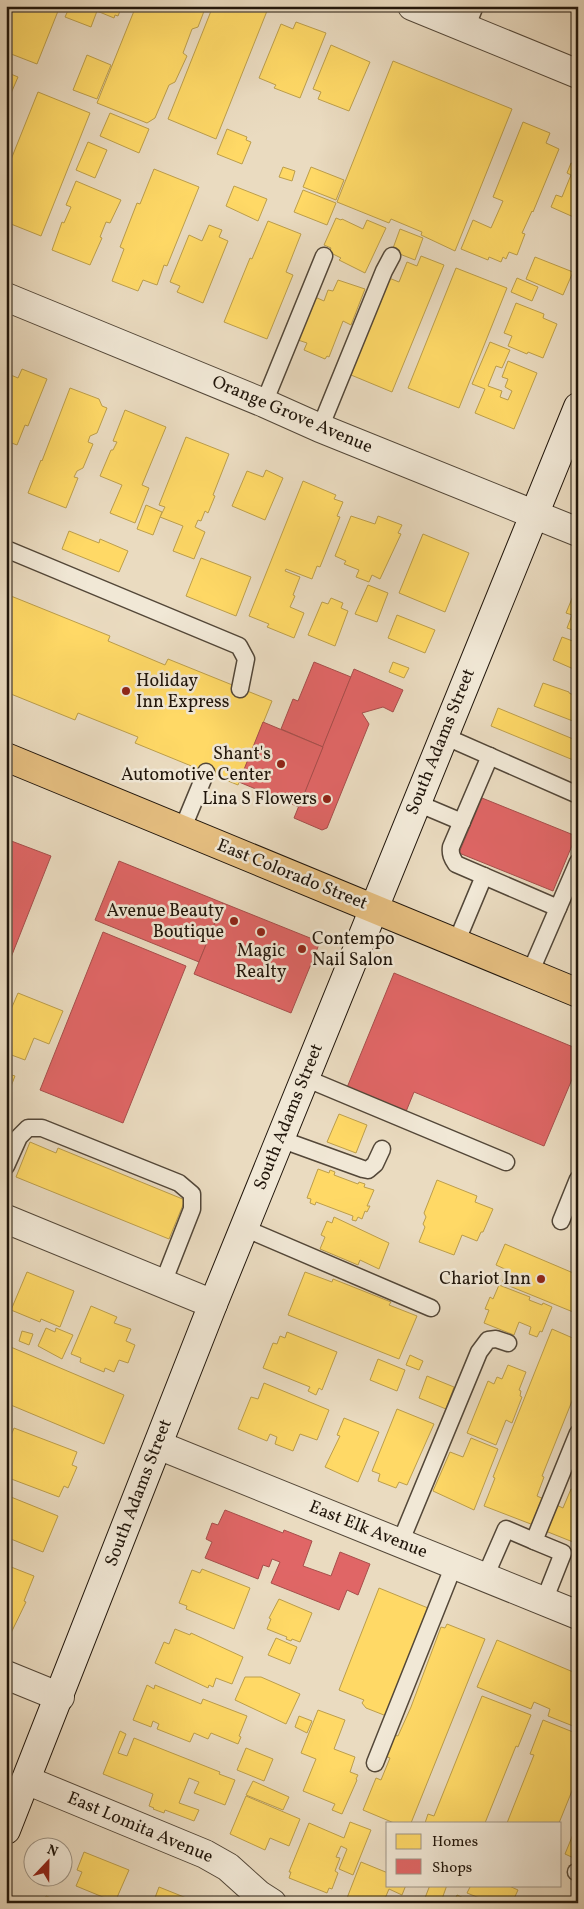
<svg xmlns="http://www.w3.org/2000/svg" width="584" height="1909" viewBox="0 0 584 1909" font-family="Vollkorn,serif">
  <style>
    .homes { fill: #ffd966; stroke: #bc9e4b }
    .shops { fill: #e06666; stroke: #a74e4b }
    .lines { fill: none; stroke-linecap: round; stroke-linejoin: round }
    .lane-casing { stroke: #534738; stroke-width: 19 }
    .street-casing { stroke: #534738; stroke-width: 30 }
    .secondary-casing { stroke: #21160b; stroke-width: 30 }
    .primary-casing { stroke: #21160b; stroke-width: 30 }
    .lane { stroke: #f1e8d6; stroke-width: 16 }
    .street { stroke: #f1e8d6; stroke-width: 28 }
    .secondary { stroke: #f1e8d6; stroke-width: 28 }
    .primary { stroke: #e5be80; stroke-width: 28 }
    .poi-dot { fill: #8f2418; stroke: #f1e8d6; stroke-width: 2 }
    .labels { text-anchor: middle; dominant-baseline: central; stroke-width: 5; stroke-linejoin: round; paint-order: stroke }
    .street-label { font-size: 18px; fill: #21160b; stroke: #f1e8d6 }
    .poi-label { font-size: 18px; fill: #21160b; stroke: #f1e8d6; text-anchor: end }
  </style>
  <rect width="100%" height="100%" fill="#eadbc0"/>
  <filter id="stains"><feTurbulence type="fractalNoise" baseFrequency=".004" numOctaves="4"/><feColorMatrix values="0 0 0 0 .2 0 0 0 0 .09 0 0 0 0 .02 0 0 0 .5 -.17"/></filter>
  <radialGradient id="worn" r=".72"><stop offset=".6" stop-color="#630" stop-opacity="0"/><stop offset="1" stop-color="#630" stop-opacity=".3"/></radialGradient>
  <g class="homes">
    <polygon points="6,6 60,6 37,64 6,52"/>
    <polygon points="70,6 122,6 118,16 115,15 114,18 97,11 91,27 65,17"/>
    <polygon points="136,6 206,6 198,27 192,29 183,53 187,56 175,82 169,85 155,118 147,123 97,103"/>
    <polygon points="213,6 269,6 216,139 168,119"/>
    <polygon points="296,22 326,33 300,98 274,88 276,85 259,78 281,24 293,29"/>
    <polygon points="331,45 370,62 349,111 318,99 321,92 313,89"/>
    <polygon points="87,55 111,65 97,99 73,90"/>
    <polygon points="393,61 512,109 455,251 421,235 422,232 391,219 389,223 337,202"/>
    <polygon points="6,72 18,77 6,105"/>
    <polygon points="38,92 90,113 41,236 6,222 6,172"/>
    <polygon points="110,113 149,129 139,153 100,136"/>
    <polygon points="523,122 550,133 546,143 559,149 533,212 532,211 522,233 525,234 517,255 509,252 506,259 503,257 501,262 489,257 488,260 461,249 473,220 491,228 503,201 493,197"/>
    <polygon points="227,129 247,137 246,140 251,142 242,164 217,154"/>
    <polygon points="88,142 107,150 95,178 76,170"/>
    <polygon points="578,157 578,219 551,207 556,195 562,197 571,175 567,173 571,163 575,164"/>
    <polygon points="283,167 295,171 292,181 279,177"/>
    <polygon points="311,167 344,180 336,200 303,187"/>
    <polygon points="154,169 199,187 167,266 164,265 157,285 143,280 138,291 112,281 124,249 120,247 137,203 140,204"/>
    <polygon points="76,181 121,200 110,223 106,222 100,237 102,238 90,265 52,250 62,222 64,223 71,207 66,205"/>
    <polygon points="234,186 267,199 258,221 226,206"/>
    <polygon points="303,190 336,203 327,225 294,212"/>
    <polygon points="336,218 341,220 342,219 363,229 367,220 386,228 365,273 339,260 341,258 329,252 331,248 324,245"/>
    <polygon points="268,221 301,234 286,272 293,275 267,339 224,322 250,258 252,259"/>
    <polygon points="209,225 222,230 219,237 228,241 203,303 177,292 180,286 170,282 189,235 202,241"/>
    <polygon points="400,229 423,238 415,260 392,251"/>
    <polygon points="421,256 444,265 392,392 351,375 352,372 348,370 354,356 358,357 372,322 367,321 389,278 399,282 407,262 417,266"/>
    <polygon points="535,257 573,272 563,295 526,279"/>
    <polygon points="456,268 507,288 459,408 408,388"/>
    <polygon points="517,278 538,287 532,301 511,292"/>
    <polygon points="338,280 365,289 351,325 343,321 329,357 327,356 325,359 304,350 307,343 298,340 315,297 324,301 328,290 333,291"/>
    <polygon points="516,303 544,314 543,318 557,324 543,358 528,352 527,354 508,346 512,336 504,333"/>
    <polygon points="490,342 510,350 502,368 496,366 488,386 502,391 500,397 508,400 512,391 505,387 508,379 502,377 508,361 537,373 514,429 475,413 485,389 472,384"/>
    <polygon points="22,369 47,379 28,426 25,425 17,445 9,442 7,446 6,373 18,378"/>
    <polygon points="70,388 99,399 102,406 107,408 97,433 90,436 88,442 93,444 83,468 77,471 74,477 78,478 66,508 28,493 41,460 42,461"/>
    <polygon points="125,410 166,427 142,485 149,488 135,523 110,513 122,485 100,476 111,450 113,450 117,442 113,441"/>
    <polygon points="186,437 229,454 213,495 215,496 208,513 205,511 201,521 198,520 195,527 205,532 194,559 173,551 183,526 160,517 165,507 159,505"/>
    <polygon points="266,470 283,478 265,520 232,506 247,471 263,477"/>
    <polygon points="303,481 336,495 334,499 343,502 337,516 340,517 320,567 317,566 312,579 286,569 285,571 300,577 293,595 295,596 290,607 304,613 294,638 267,627 269,624 249,616"/>
    <polygon points="146,505 162,512 153,535 137,529"/>
    <polygon points="351,516 375,524 378,516 402,525 398,533 401,534 380,579 372,575 369,582 356,577 359,570 344,564 346,561 335,556"/>
    <polygon points="69,531 99,543 100,539 128,551 119,572 62,549"/>
    <polygon points="423,534 469,553 445,612 399,593"/>
    <polygon points="201,558 251,577 236,616 186,596"/>
    <polygon points="368,585 388,593 377,622 355,614"/>
    <polygon points="6,594 110,636 108,641 165,665 168,659 272,701 238,785 135,743 138,737 78,713 75,720 6,692"/>
    <polygon points="573,596 578,598 578,632 567,628 572,615 566,613"/>
    <polygon points="331,598 343,603 341,608 348,611 335,646 308,635 322,602 328,604"/>
    <polygon points="397,615 435,630 425,653 388,638"/>
    <polygon points="562,637 578,643 578,671 553,660"/>
    <polygon points="393,662 409,668 404,678 389,672"/>
    <polygon points="543,683 569,692 569,693 578,697 578,723 534,706"/>
    <polygon points="498,708 578,741 578,762 491,726"/>
    <polygon points="18,993 63,1011 49,1044 34,1038 25,1060 6,1053 8,1028 6,1027 6,1021"/>
    <polygon points="6,1073 15,1076 6,1099"/>
    <polygon points="339,1114 367,1125 356,1153 327,1142"/>
    <polygon points="30,1142 56,1153 58,1148 185,1200 169,1239 16,1177"/>
    <polygon points="318,1169 329,1173 330,1170 335,1172 334,1175 358,1184 359,1182 365,1184 364,1187 374,1190 367,1206 370,1206 367,1212 365,1211 362,1219 358,1217 356,1221 352,1220 353,1216 316,1202 315,1205 310,1203 311,1199 307,1198"/>
    <polygon points="437,1180 477,1196 475,1202 493,1209 483,1232 481,1232 477,1241 462,1235 454,1255 419,1242 425,1227 423,1224 426,1217 424,1213"/>
    <polygon points="334,1217 389,1243 379,1269 360,1260 358,1265 320,1249 325,1237 321,1235 327,1221 332,1223"/>
    <polygon points="505,1244 578,1275 578,1314 502,1283 507,1270 496,1265"/>
    <polygon points="27,1272 74,1291 60,1327 41,1319 40,1322 11,1310"/>
    <polygon points="305,1272 332,1282 333,1279 391,1302 389,1305 417,1316 399,1359 288,1315"/>
    <polygon points="499,1285 530,1297 529,1300 542,1305 543,1303 552,1307 542,1332 540,1331 537,1337 529,1334 531,1327 519,1322 514,1335 484,1323 489,1310 485,1309 490,1297 493,1299"/>
    <polygon points="91,1306 117,1317 114,1323 131,1329 126,1341 135,1345 128,1363 119,1360 114,1372 105,1368 104,1372 80,1362 81,1358 71,1354"/>
    <polygon points="46,1328 55,1332 56,1328 73,1335 62,1359 38,1346"/>
    <polygon points="552,1329 575,1339 578,1335 578,1386 542,1476 544,1477 537,1496 546,1500 536,1526 484,1506 495,1478 493,1477"/>
    <polygon points="22,1331 33,1334 29,1345 19,1341"/>
    <polygon points="287,1332 337,1352 322,1390 319,1388 316,1395 308,1391 310,1387 263,1368 273,1343 277,1344 280,1336 285,1338"/>
    <polygon points="6,1345 124,1395 104,1444 6,1403"/>
    <polygon points="410,1355 423,1361 419,1370 406,1365"/>
    <polygon points="378,1359 405,1370 397,1391 370,1380"/>
    <polygon points="508,1365 526,1372 519,1390 521,1391 520,1396 522,1397 512,1423 506,1420 496,1445 467,1433 488,1381 494,1384 497,1377 502,1379"/>
    <polygon points="427,1376 454,1387 446,1409 419,1398"/>
    <polygon points="264,1383 329,1410 317,1440 300,1434 293,1451 275,1444 277,1437 270,1434 267,1441 238,1429 251,1397 258,1399"/>
    <polygon points="397,1409 434,1424 407,1485 399,1482 396,1488 378,1481 380,1474 372,1471"/>
    <polygon points="344,1418 379,1432 358,1482 325,1467 340,1436 337,1435"/>
    <polygon points="14,1428 77,1452 72,1465 77,1467 68,1488 64,1486 59,1497 6,1477 6,1448"/>
    <polygon points="471,1438 498,1449 474,1510 433,1491 450,1452 463,1457"/>
    <polygon points="578,1480 578,1544 543,1530 554,1504 563,1508 571,1489 574,1490"/>
    <polygon points="6,1495 58,1516 43,1552 6,1537"/>
    <polygon points="6,1565 34,1576 24,1601 26,1602 11,1633 6,1631"/>
    <polygon points="202,1569 250,1588 234,1629 186,1609 187,1606 179,1603 192,1570 200,1573"/>
    <polygon points="379,1588 428,1608 402,1674 389,1717 366,1708 362,1703 364,1700 339,1690"/>
    <polygon points="279,1599 312,1613 300,1642 292,1639 291,1641 286,1639 287,1637 267,1629 271,1619 269,1618"/>
    <polygon points="447,1624 485,1639 411,1823 394,1823 363,1810 376,1778 381,1780 390,1758 385,1756 394,1735 398,1736 411,1707 441,1627 445,1628"/>
    <polygon points="175,1629 190,1635 191,1633 243,1657 232,1684 216,1678 213,1687 209,1685 208,1688 155,1663 164,1642 169,1644"/>
    <polygon points="276,1638 297,1647 290,1664 268,1655"/>
    <polygon points="497,1640 578,1674 578,1728 548,1716 550,1709 534,1702 531,1709 477,1687"/>
    <polygon points="245,1677 261,1677 300,1694 286,1724 235,1700"/>
    <polygon points="147,1685 154,1689 155,1685 201,1704 203,1699 247,1716 239,1736 241,1737 238,1744 211,1733 208,1739 194,1733 190,1742 157,1729 159,1724 153,1721 151,1727 133,1720"/>
    <polygon points="482,1696 531,1715 518,1747 516,1746 485,1823 425,1823 428,1814 434,1816"/>
    <polygon points="318,1710 345,1720 334,1749 355,1757 350,1772 358,1775 356,1779 357,1780 342,1814 332,1810 335,1804 303,1791 316,1759 301,1753"/>
    <polygon points="299,1716 312,1721 307,1733 295,1727"/>
    <polygon points="543,1720 578,1734 578,1776 559,1823 507,1823 534,1755 530,1754"/>
    <polygon points="120,1731 126,1734 118,1753 127,1756 134,1738 220,1772 219,1774 235,1780 225,1805 194,1793 199,1782 189,1778 179,1803 199,1810 194,1821 165,1810 164,1813 153,1809 154,1808 149,1806 153,1794 103,1774"/>
    <polygon points="246,1748 273,1759 264,1781 237,1770"/>
    <polygon points="253,1781 289,1797 283,1810 246,1795"/>
    <polygon points="246,1796 300,1819 289,1846 270,1838 265,1850 230,1834"/>
    <polygon points="350,1822 371,1830 353,1875 339,1869 347,1849 341,1846 336,1857 340,1858 335,1871 338,1873 332,1889 329,1888 327,1893 289,1878 291,1872 289,1872 309,1823 344,1838"/>
    <polygon points="578,1822 578,1860 565,1854"/>
    <polygon points="84,1852 129,1870 115,1902 76,1886 82,1872 77,1870"/>
    <polygon points="361,1862 388,1873 388,1885 406,1885 402,1895 389,1889 383,1903 354,1903 355,1901 347,1898"/>
    <polygon points="430,1885 447,1885 442,1899 450,1903 423,1903"/>
    <polygon points="471,1885 507,1885 518,1890 512,1903 485,1903 481,1901 482,1899 467,1893"/>
    <polygon points="159,1887 194,1901 193,1903 153,1903"/>
    <polygon points="457,1895 468,1900 467,1903 453,1903"/>
    <polygon points="46,1896 64,1903 43,1903"/>
  </g>
  <g class="shops">
    <polygon points="314,662 351,677 323,747 281,729 293,699 298,701"/>
    <polygon points="354,669 403,690 393,712 383,707 362,713 369,724 327,828 322,830 294,818"/>
    <polygon points="263,722 323,747 299,807 239,782"/>
    <polygon points="482,798 576,836 553,891 459,853"/>
    <polygon points="6,839 51,856 6,970"/>
    <polygon points="119,861 223,903 199,962 95,920"/>
    <polygon points="223,903 320,942 291,1013 194,974"/>
    <polygon points="103,932 186,966 123,1123 40,1090"/>
    <polygon points="394,973 578,1049 578,1065 544,1146 414,1092 405,1114 346,1090"/>
    <polygon points="225,1510 283,1533 284,1530 312,1541 303,1566 331,1576 340,1552 370,1564 358,1595 347,1590 339,1610 271,1583 280,1562 272,1559 269,1567 263,1565 258,1579 205,1558 212,1542 206,1539 212,1523 218,1525"/>
  </g>
  <g class="lines">
    <defs>
      <g id="lane">
        <polyline points="466,28 475,6"/>
        <polyline points="264,403 324,256"/>
        <polyline points="320,428 384,271 392,256"/>
        <polyline points="6,549 239,646 246,659 240,689"/>
        <polyline points="444,736 578,795"/>
        <path d="M490 756 451 847C450 854 452 858 456 864L558 908"/>
        <polyline points="417,803 462,822"/>
        <polyline points="182,830 206,772"/>
        <polyline points="456,943 484,876"/>
        <polyline points="530,973 578,862"/>
        <polyline points="305,1078 506,1162"/>
        <polyline points="280,1139 363,1169 368,1170 375,1164 382,1149"/>
        <polyline points="6,1166 19,1137 28,1128 42,1128 179,1183 192,1194 192,1209 163,1283"/>
        <polyline points="561,1221 578,1179"/>
        <polyline points="244,1228 431,1308"/>
        <polyline points="400,1543 479,1352 488,1340 496,1339 508,1343"/>
        <polyline points="485,1577 506,1529 534,1541"/>
        <polyline points="544,1601 563,1553 534,1541 578,1433"/>
        <polyline points="375,1763 454,1565"/>
        <polyline points="576,1872 578,1872"/>
      </g>
      <g id="street">
        <polyline points="412,6 578,74"/>
        <polyline points="6,297 264,403 320,428 578,532"/>
        <polyline points="6,1219 213,1304"/>
        <polyline points="158,1445 578,1615"/>
        <polyline points="6,1675 60,1697"/>
        <polyline points="26,1780 205,1854 228,1867 258,1894 272,1903"/>
      </g>
      <polyline id="secondary" points="6,1830 213,1304 578,407"/>
      <polyline id="primary" points="6,757 578,993"/>
    </defs>
    <use href="#lane" class="lane-casing"/>
    <use href="#street" class="street-casing"/>
    <use href="#secondary" class="secondary-casing"/>
    <use href="#primary" class="primary-casing"/>
    <use href="#lane" class="lane"/>
    <use href="#street" class="street"/>
    <use href="#secondary" class="secondary"/>
    <use href="#primary" class="primary"/>
  </g>
  <g class="poi-dot">
    <circle cx="126" cy="691" r="5"/>
    <circle cx="281" cy="764" r="5"/>
    <circle cx="327" cy="799" r="5"/>
    <circle cx="234" cy="921" r="5"/>
    <circle cx="261" cy="932" r="5"/>
    <circle cx="302" cy="949" r="5"/>
    <circle cx="541" cy="1279" r="5"/>
  </g>
  <g class="labels">
    <g class="street-label">
      <text transform="translate(292 415) rotate(23)">Orange Grove Avenue</text>
      <text transform="translate(441 742) rotate(-68)">South Adams Street</text>
      <text transform="translate(292 875) rotate(22)">East Colorado Street</text>
      <text transform="translate(289 1117) rotate(-68)">South Adams Street</text>
      <text transform="translate(139 1493) rotate(-69)">South Adams Street</text>
      <text transform="translate(368 1530) rotate(22)">East Elk Avenue</text>
      <text transform="translate(140 1828) rotate(23)">East Lomita Avenue</text>
    </g>
    <g class="poi-label">
      <text x="136" y="681" text-anchor="start">Holiday<tspan x="136" dy="21">Inn Express</tspan></text>
      <text x="271" y="754">Shant's<tspan x="271" dy="21">Automotive Center</tspan></text>
      <text x="317" y="799">Lina S Flowers</text>
      <text x="224" y="911">Avenue Beauty<tspan x="224" dy="21">Boutique</tspan></text>
      <text x="312" y="939" text-anchor="start">Contempo<tspan x="312" dy="21">Nail Salon</tspan></text>
      <text x="261" y="951" text-anchor="middle">Magic<tspan x="261" dy="21">Realty</tspan></text>
      <text x="531" y="1279">Chariot Inn</text>
    </g>
  </g>
  <rect width="584" height="1909" fill="none" stroke="#eadbc0" stroke-width="25"/>
  <rect x="8" y="8" width="569" height="1894" fill="none" stroke="#21160b" stroke-width="2.5"/>
  <rect x="12" y="12" width="559" height="1884" fill="none" stroke="#21160b"/>
  <rect x="386" y="1822" width="175" height="65" fill="#f1e8d6" stroke="#9e9485"/>
  <rect x="396" y="1834" width="25" height="15" fill="#ffd966" stroke="#9e9485"/>
  <text x="432" y="1846" font-size="15" fill="#21160b">Homes</text>
  <rect x="396" y="1859" width="25" height="15" fill="#e06666" stroke="#9e9485"/>
  <text x="432" y="1872" font-size="15" fill="#21160b">Shops</text>
  <g transform="translate(48 1862) rotate(22)"><circle r="24" fill="#f1e8d6" stroke="#9e9485"/>
  <path d="M0-4L9 19L0 12L-9 19Z" fill="#8f2418"/>
  <text y="-8" font-size="14" font-weight="bold" text-anchor="middle" fill="#21160b">N</text>
  </g>
  <rect width="100%" height="100%" filter="url(#stains)"/>
  <rect width="100%" height="100%" fill="url(#worn)"/>
</svg>
